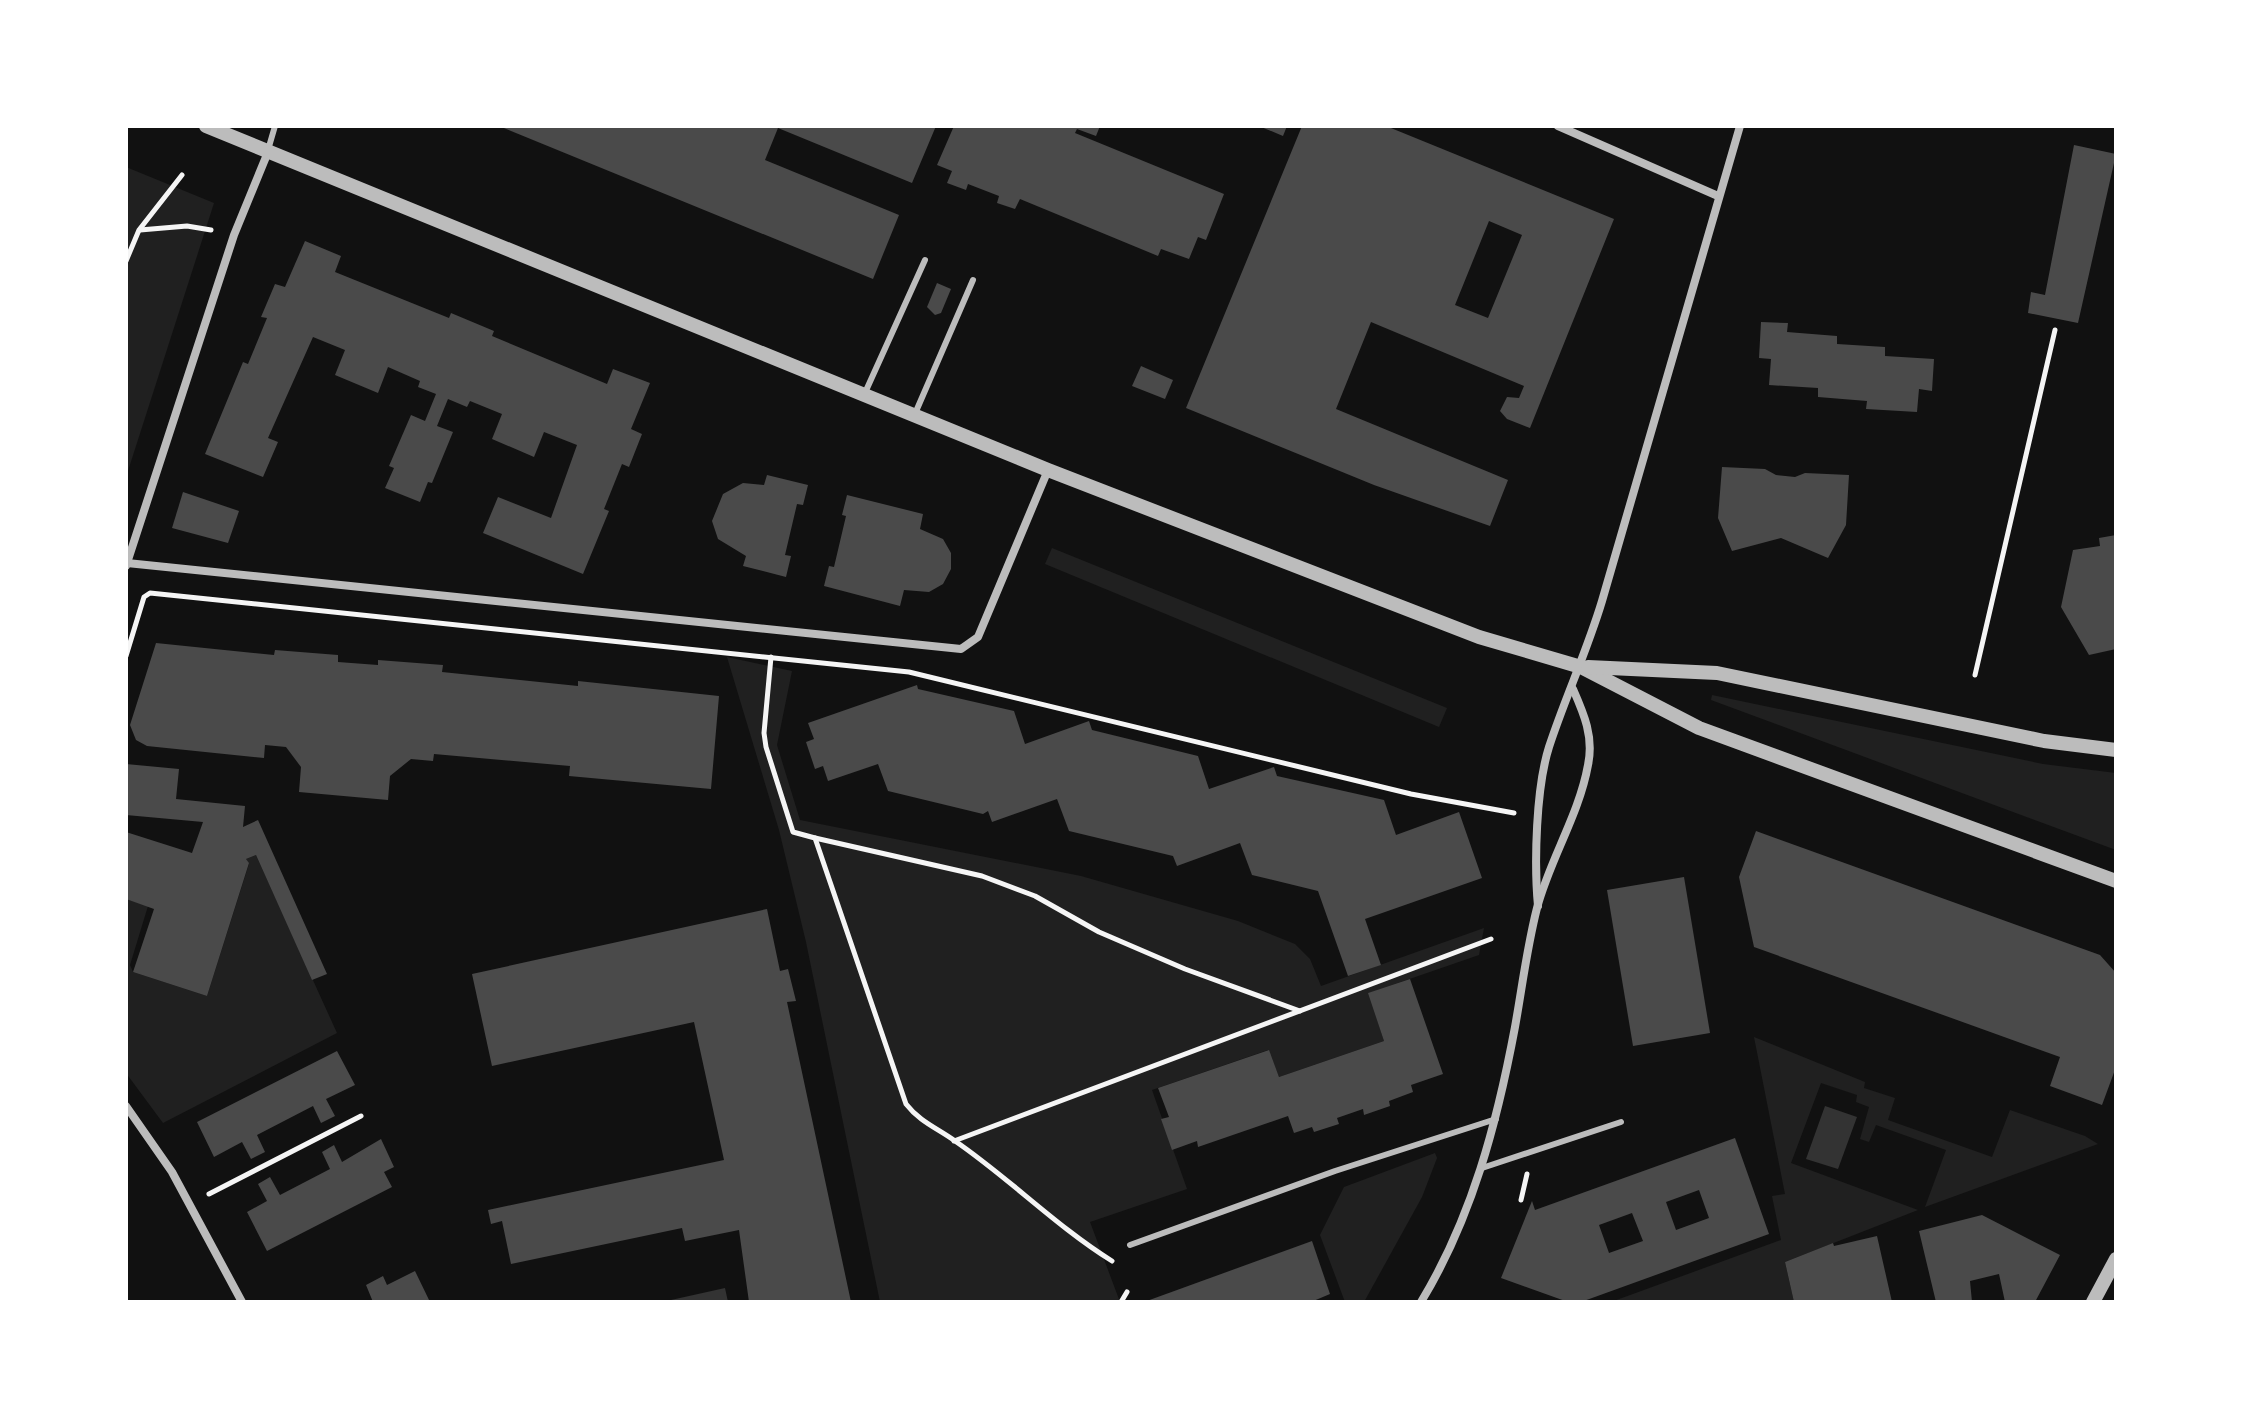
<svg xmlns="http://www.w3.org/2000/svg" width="2242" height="1428" viewBox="0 0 2242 1428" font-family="'Asap Condensed',sans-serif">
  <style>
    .green { fill: #202020 }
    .water { fill: #333 }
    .building { fill: #4a4a4a; fill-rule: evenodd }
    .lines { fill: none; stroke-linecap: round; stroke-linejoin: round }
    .path { stroke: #f5f5f5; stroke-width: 5 }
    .service { stroke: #bcbcbc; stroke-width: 6 }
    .minor { stroke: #bcbcbc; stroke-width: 8 }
    .tertiary { stroke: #bcbcbc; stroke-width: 14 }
  </style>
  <rect width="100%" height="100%" fill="#111"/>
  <g class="green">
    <polygon points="126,167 214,203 126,477"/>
    <polygon points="1052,548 1447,708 1439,727 1045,564"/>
    <polygon points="727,657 792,671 777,745 800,820 1081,876 1238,921 1295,944 1310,959 1321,986 1484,928 1479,955 1369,993 1384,1041 1279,1077 1268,1050 1152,1090 1187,1189 1090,1222 1120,1302 880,1302 806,942 779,830"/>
    <polygon points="1712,695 2043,764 2116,773 2116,850 1711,700"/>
    <polygon points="256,855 337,1033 163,1123 126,1073 126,899 148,906 130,965 133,972 207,996 249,864 246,859"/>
    <polygon points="1754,1037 1865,1082 1864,1088 1895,1098 1888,1120 1992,1157 2010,1110 2085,1136 2098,1144 1925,1207 1946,1150 1876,1125 1869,1142 1860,1139 1869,1107 1856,1102 1857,1095 1821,1083 1791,1163 1918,1210 1785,1262 1794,1302 1611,1302 1781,1240 1772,1196 1785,1194"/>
    <polygon points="1435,1153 1437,1158 1422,1197 1364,1302 1345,1302 1320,1235 1344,1187"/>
  </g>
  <g class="water">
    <polygon points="1825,1106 1857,1117 1838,1169 1806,1159"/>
    <polygon points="725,1288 728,1302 662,1302"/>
  </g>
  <g class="building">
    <polygon points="499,126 936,126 912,183 778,128 765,160 899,215 873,279"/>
    <polygon points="954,126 1100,126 1096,136 1077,129 1075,133 1224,194 1206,240 1198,237 1189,259 1161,249 1158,256 1020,199 1015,209 997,203 999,196 968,184 966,190 947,183 952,171 937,165"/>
    <polygon points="1259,126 1287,126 1283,136"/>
    <path d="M1302 126H1386L1614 219 1530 428 1507 419 1500 411 1507 397 1519 398 1524 386 1371 322 1336 409 1508 480 1490 526 1374 485 1186 408ZM1489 221 1522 235 1488 318 1455 305Z"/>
    <polygon points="2074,145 2116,154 2078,323 2028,313 2031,292 2045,295"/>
    <polygon points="305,241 341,256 335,272 449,318 451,313 494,331 492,336 607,384 613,369 650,383 631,429 642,434 629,467 622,464 604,509 609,511 583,574 483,533 498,497 551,518 577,445 544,432 534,457 492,439 502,414 470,401 467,407 448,399 437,426 453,432 432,483 428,482 420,502 385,488 394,468 389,466 411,415 425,421 436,394 418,387 420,381 388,367 378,393 335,375 345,350 313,337 268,438 278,442 263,477 205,454 243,362 248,364 267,318 261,317 275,284 285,287"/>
    <polygon points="937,283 951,289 941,313 935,315 927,307"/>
    <polygon points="1761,322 1788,323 1787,332 1837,336 1837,344 1885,347 1885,356 1934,359 1932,391 1919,389 1917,412 1866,409 1867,401 1818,397 1818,388 1769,385 1771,359 1759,358"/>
    <polygon points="1141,366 1173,380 1165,399 1132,386"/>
    <polygon points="1722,467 1765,469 1776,475 1795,477 1805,473 1849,475 1846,525 1828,558 1781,538 1732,551 1718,518"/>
    <polygon points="767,475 808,485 803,505 797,504 785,555 791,556 786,577 743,566 746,556 718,539 712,521 723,494 743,483 764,485"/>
    <polygon points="183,492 239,511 228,543 172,528"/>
    <polygon points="847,495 923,514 920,529 943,539 951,553 951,569 943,584 929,592 904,590 900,606 824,586 829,566 834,567 846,516 842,515"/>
    <polygon points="2116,535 2116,649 2089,655 2061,607 2073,550 2100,546 2099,538"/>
    <polygon points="156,643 274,655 275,650 338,655 338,662 378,665 378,660 443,665 442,672 578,686 578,681 719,696 711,789 569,776 570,766 434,754 433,761 411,759 390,776 388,800 299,792 301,767 286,747 265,745 264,758 147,746 136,740 130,725"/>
    <polygon points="917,685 918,689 1014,711 1025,744 1089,721 1092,730 1198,756 1209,789 1274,767 1277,776 1384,800 1396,835 1459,812 1482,878 1365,919 1381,965 1348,976 1318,891 1252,875 1240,843 1177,866 1173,856 1069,831 1057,799 992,822 988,811 983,814 888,791 878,764 828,781 823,766 815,769 806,742 814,739 808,723"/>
    <polygon points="126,764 179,769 176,799 245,806 243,827 258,820 327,974 312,980 256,855 246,859 249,863 207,996 133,972 154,909 126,899 126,832 192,853 203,822 126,815"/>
    <polygon points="1756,831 2100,955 2116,973 2116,1067 2102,1105 2050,1086 2060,1057 1754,947 1739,877"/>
    <polygon points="1684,877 1710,1033 1633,1046 1607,890"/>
    <polygon points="767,909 780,971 788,969 796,1001 787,1002 851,1302 749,1302 739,1230 685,1241 682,1228 511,1264 502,1221 491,1224 488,1210 724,1160 694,1022 492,1066 472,974"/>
    <polygon points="1410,979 1443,1074 1411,1085 1413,1092 1389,1101 1390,1106 1364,1115 1363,1109 1337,1118 1339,1124 1314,1132 1312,1127 1294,1133 1288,1116 1198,1147 1197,1141 1172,1150 1161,1119 1169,1117 1158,1088 1269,1050 1279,1077 1384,1041 1368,993"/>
    <polygon points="337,1051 355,1085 326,1099 335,1116 321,1123 313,1106 257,1135 265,1152 251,1159 242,1142 214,1157 197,1122"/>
    <path d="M1735 1138 1769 1234 1581 1302H1568L1501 1278 1532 1201 1535 1210ZM1699 1190 1709 1218 1676 1230 1666 1202ZM1632 1213 1643 1241 1609 1253 1599 1225Z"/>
    <polygon points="381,1139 394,1167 384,1172 392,1187 267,1251 247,1212 267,1201 258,1184 270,1177 280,1195 330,1169 322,1152 334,1145 342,1162"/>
    <polygon points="1982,1215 2060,1255 2035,1302 2005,1302 1999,1274 1970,1281 1972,1302 1936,1302 1919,1231"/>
    <polygon points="1877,1236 1892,1302 1794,1302 1785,1262 1833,1243 1834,1246"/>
    <polygon points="1312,1241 1330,1294 1311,1302 1144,1302"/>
    <polygon points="415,1271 430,1302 373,1302 366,1285 383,1276 387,1285"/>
  </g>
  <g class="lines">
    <g class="path">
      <polyline points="140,230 187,226 211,230"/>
      <polyline points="126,261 139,230 182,175"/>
      <polyline points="126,656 144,597 150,593 909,672 1411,794 1514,813"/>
      <path d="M771 657 764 733 766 747 793 832 815 838 906 1104C920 1122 937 1128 955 1141 1009 1178 1056 1226 1112 1261"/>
      <polyline points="1975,675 2055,330"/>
      <polyline points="815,838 982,876 1035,896 1099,932 1185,969 1300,1011"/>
      <polyline points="954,1141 1491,939"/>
      <polyline points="209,1194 361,1116"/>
      <polyline points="1521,1200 1527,1174"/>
      <polyline points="1121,1302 1127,1292"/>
    </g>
    <g class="service">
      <polyline points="268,150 275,126"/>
      <polyline points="864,395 925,260"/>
      <polyline points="914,416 973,280"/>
      <polyline points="1482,1168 1621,1122"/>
      <polyline points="1130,1245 1335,1171 1496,1119"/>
    </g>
    <g class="minor">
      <polyline points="1558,126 1718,196"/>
      <polyline points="127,563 961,649 978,637 1048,470"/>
      <polyline points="126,566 234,235 268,152"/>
      <path d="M1538 906C1534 863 1536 788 1549 747 1565 698 1587 651 1602 601L1740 126"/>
      <polyline points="126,1106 172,1172 242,1302"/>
      <path d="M1421 1302C1472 1218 1497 1123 1515 1027 1522 988 1527 947 1537 908 1550 859 1579 815 1588 765 1594 737 1584 714 1573 689"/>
    </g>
    <g class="tertiary">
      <polyline points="206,126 1048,470 1479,637 1581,667 1699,728 2116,881"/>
      <polyline points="1588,667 1717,673 2044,741 2116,750"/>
      <polyline points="2093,1302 2116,1259"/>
    </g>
  </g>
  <rect width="2242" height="1428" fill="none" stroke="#ffffff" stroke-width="256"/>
</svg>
